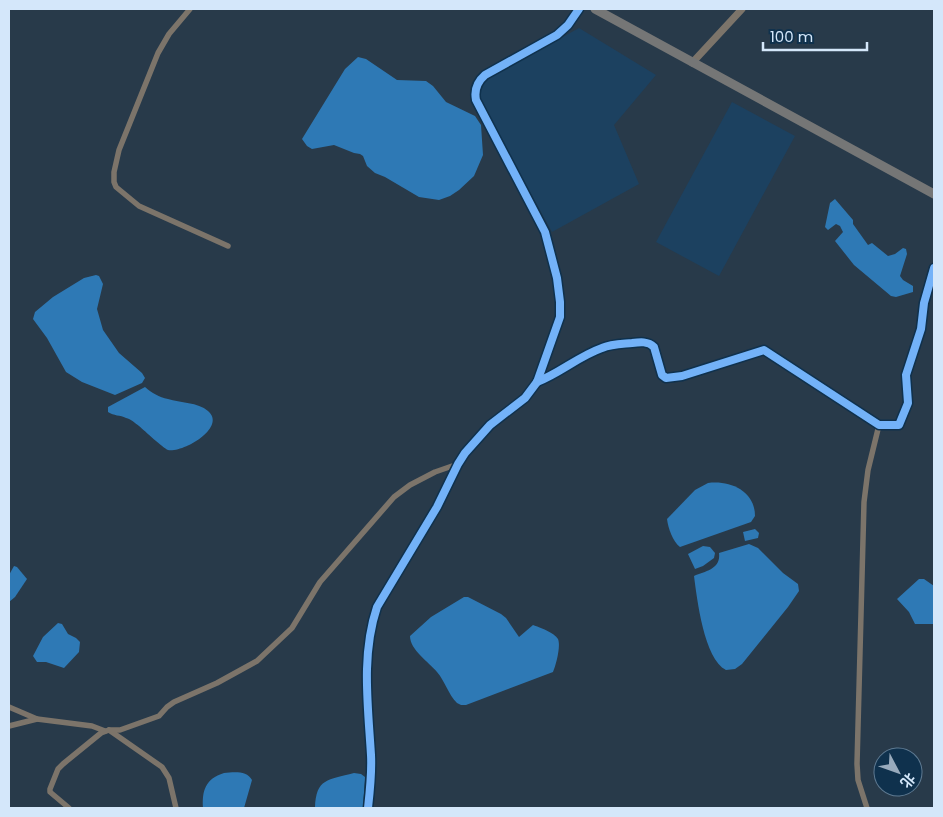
<svg xmlns="http://www.w3.org/2000/svg" width="943" height="817" viewBox="0 0 943 817" font-family="Poppins,'Noto Sans SC',sans-serif">
  <style>
    .built { fill: #1c4160 }
    .water { fill: #2e79b5 }
    .lines { fill: none; stroke-linecap: round; stroke-linejoin: round }
    .minor { stroke: #7c746a; stroke-width: 5.5 }
    .tertiary { stroke: #7c746a; stroke-width: 7 }
    .trunk { stroke: #757676; stroke-width: 9 }
    .cycleway-casing { stroke: #0f314d; stroke-width: 11 }
    .cycleway { stroke: #73b2f8; stroke-width: 8 }
  </style>
  <rect width="100%" height="100%" fill="#283a4a"/>
  <g class="built">
    <polygon points="579,28 656,75 614,125 639,184 552,232 477,96 482,82"/>
    <polygon points="732,102 795,136 719,276 656,242"/>
  </g>
  <g class="water">
    <polygon points="358,57 366,59 397,80 426,81 433,86 446,102 475,116 481,125 483,155 474,176 459,190 450,196 439,200 419,197 385,177 375,173 367,166 363,156 360,154 354,153 334,145 312,149 307,146 302,139 345,69"/>
    <polygon points="835,199 853,220 853,224 868,245 872,243 888,256 895,254 903,248 906,249 907,254 900,276 903,280 913,286 913,292 896,297 891,296 854,265 835,241 843,232 840,226 836,224 828,230 825,227 830,203"/>
    <polygon points="96,275 99,276 103,284 97,309 103,330 119,353 142,373 145,378 142,383 115,395 82,382 66,372 47,338 33,319 35,312 53,297 84,278"/>
    <path d="M145 387C152 393 159 397 168 399 180 403 198 402 208 411 227 427 184 453 168 450 163 448 145 431 139 426 135 423 131 419 126 418 120 415 114 416 108 412V407Z"/>
    <path d="M708 483C730 480 755 491 755 516L751 522 680 547C673 542 668 528 667 519L695 490Z"/>
    <polygon points="755,529 759,533 758,538 745,541 743,532"/>
    <path d="M749 544 758 548 783 573 798 584 799 591 788 607 742 664 735 669 726 670C704 659 697 599 694 576 706 571 721 569 719 553Z"/>
    <polygon points="703,546 710,547 715,553 714,558 703,566 695,569 688,554"/>
    <polygon points="14,566 17,567 27,579 15,597 9,602 9,575"/>
    <polygon points="919,579 924,579 934,586 934,624 915,624 909,612 897,599"/>
    <path d="M464 597H468L501 614 506 618 519 637 533 625C539 627 555 633 558 639 561 646 556 665 553 672L466 705H461L457 703C448 694 445 681 437 672 429 662 410 650 410 636L431 617Z"/>
    <polygon points="58,623 62,624 68,634 76,638 80,642 79,652 64,668 46,662 37,662 33,656 43,637"/>
    <path d="M224 773C233 772 247 770 252 780L244 808H203C202 791 205 779 224 773Z"/>
    <path d="M354 773 361 774 365 777 363 808H315C316 778 328 780 354 773Z"/>
  </g>
  <g class="lines">
    <g class="minor">
      <polyline points="190,9 169,34 158,53 119,150 114,172 114,182 116,187 139,206 228,246"/>
      <path d="M537 382C560 373 579 356 602 348 611 344 622 344 632 343 640 342 648 341 654 347L662 375 666 378 682 376 764 350 879 425H899L908 403 906 375 921 329 924 303 934 268"/>
      <polyline points="9,707 37,719 92,726 105,731"/>
      <polyline points="9,726 37,719"/>
      <polyline points="109,730 162,767 169,778 176,808"/>
      <polyline points="69,808 50,792 50,789 58,769 63,764 101,733 109,730 120,730 159,716 167,707 174,702 217,683 257,661 292,628 320,582 394,497 410,485 435,472 458,464"/>
      <path d="M368 808C370 790 372 773 371 755 368 705 361 655 377 607L437 507 458 464 465 453 490 425 525 398 537 382 560 317V302L557 278 545 232 476 100C474 90 477 82 485 75L557 35 568 25 579 9"/>
      <polyline points="867,808 858,780 857,764 864,502 868,470 879,425"/>
    </g>
    <polyline class="tertiary" points="692,63 742,9"/>
    <polyline class="trunk" points="595,9 934,194"/>
    <defs>
      <g id="cycleway">
        <path d="M537 382C560 373 579 356 602 348 611 344 622 344 632 343 640 342 648 341 654 347L662 375 666 378 682 376 764 350 879 425H899L908 403 906 375 921 329 924 303 934 268"/>
        <path d="M368 808C370 790 372 773 371 755 368 705 361 655 377 607L437 507 458 464 465 453 490 425 525 398 537 382 560 317V302L557 278 545 232 476 100C474 90 477 82 485 75L557 35 568 25 579 9"/>
      </g>
    </defs>
    <use href="#cycleway" class="cycleway-casing"/>
    <use href="#cycleway" class="cycleway"/>
  </g>
  <rect width="943" height="817" fill="none" stroke="#d4e7fa" stroke-width="20"/>
  <g transform="translate(898 772) rotate(131)"><circle r="24" fill="#0f314d" stroke="#5e7a92"/>
  <path d="M0-4L9 19L0 12L-9 19Z" fill="#98aabc"/>
  <text y="-8" font-size="14" font-weight="bold" text-anchor="middle" fill="#d4e7fa">北</text>
  </g>
  <path d="M763 42v8h104v-8" fill="none" stroke="#d4e7fa" stroke-width="2.5"/>
  <text x="770" y="42" font-size="15" fill="#d4e7fa" stroke="#0f314d" stroke-width="4" paint-order="stroke">100 m</text>
</svg>
